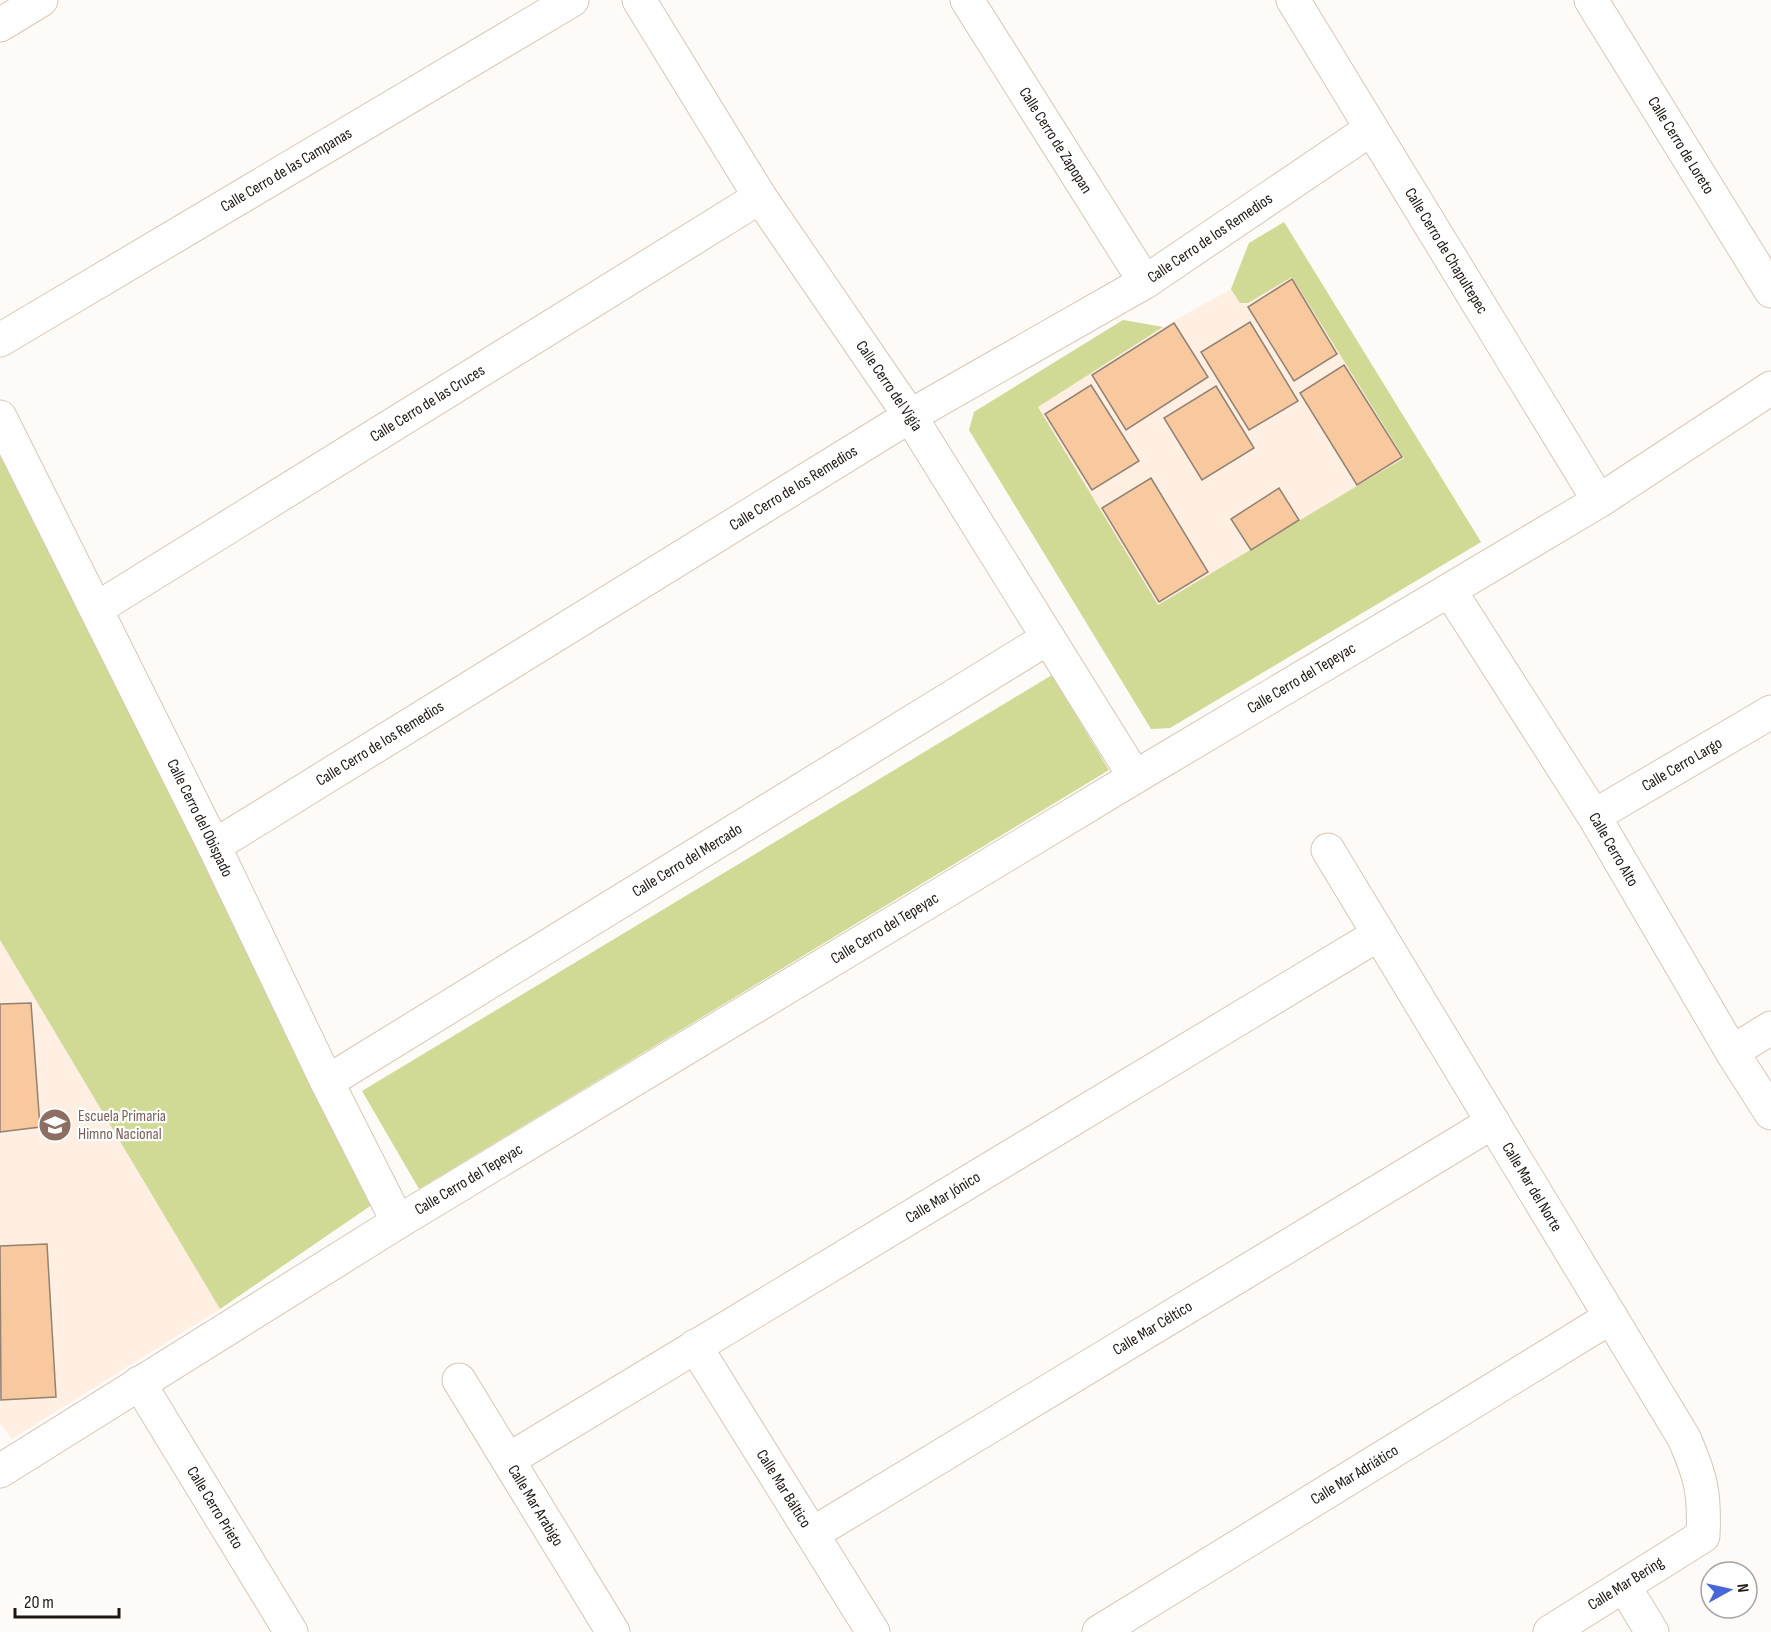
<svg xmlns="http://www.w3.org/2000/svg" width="1771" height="1632" viewBox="0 0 1771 1632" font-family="'Sofia Sans Condensed',sans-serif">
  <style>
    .built { fill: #feefe2 }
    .green { fill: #d0da94 }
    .building { fill: #f8c89e; stroke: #928274; stroke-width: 1.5 }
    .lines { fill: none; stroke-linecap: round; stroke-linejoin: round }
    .minor-casing { stroke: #d8c7b7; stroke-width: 35 }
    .minor { stroke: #fff; stroke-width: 33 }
    .labels { text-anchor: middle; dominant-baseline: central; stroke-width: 4.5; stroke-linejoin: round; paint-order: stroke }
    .street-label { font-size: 16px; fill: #1d1712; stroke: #fff }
    .education-label { font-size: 16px; fill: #785e54; stroke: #fff; text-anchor: start }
  </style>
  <rect width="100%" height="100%" fill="#fefaf7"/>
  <g class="built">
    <polygon points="1284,222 1481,542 1170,728 1151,729 969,430 974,412 1123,320 1163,327 1231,289 1249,243"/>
    <polygon points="0,940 220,1309 12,1439 0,1424"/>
  </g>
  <g class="green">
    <polygon points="1284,222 1481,542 1170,728 1151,729 969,430 974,412 1123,320 1163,327 1038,407 1158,605 1404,458 1292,277 1248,303 1240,303 1231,289 1249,243"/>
    <polygon points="0,420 376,1202 220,1309 0,940"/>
    <polygon points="1052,675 1109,770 419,1189 362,1091"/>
  </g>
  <g class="building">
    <polygon points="1292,279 1337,354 1294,381 1248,307"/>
    <polygon points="1250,322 1298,401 1249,430 1201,352"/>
    <polygon points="1174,323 1208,377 1126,430 1092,375"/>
    <polygon points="1344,365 1402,457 1357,485 1300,393"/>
    <polygon points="1091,385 1139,461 1092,490 1045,414"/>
    <polygon points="1216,386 1254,448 1202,480 1164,418"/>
    <polygon points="1151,478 1208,572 1159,602 1102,508"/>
    <polygon points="1279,488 1299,520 1251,550 1231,519"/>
    <polygon points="31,1003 40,1127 0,1132 0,1004"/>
    <polygon points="47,1244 56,1397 1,1400 0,1246"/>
  </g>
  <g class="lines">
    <defs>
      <g id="minor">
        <path id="s1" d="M639 0 760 197 910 416 1135 777"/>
        <path id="s2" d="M967 0 1145 282"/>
        <path id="s3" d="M1293 0 1599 501"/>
        <path id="s4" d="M1591 0 1771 291"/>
        <polyline points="0,25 41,0"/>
        <path id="s5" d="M0 340 572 0"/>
        <path id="s6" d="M0 417 214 846 327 1082 398 1222"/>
        <path id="s7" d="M1450 591 1594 816 1732 1052 1771 1113"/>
        <path id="s8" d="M96 609 760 197"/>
        <path id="s9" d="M1594 816 1771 712"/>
        <path id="s10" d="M214 846 910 416 1145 282 1371 129"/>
        <path id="s11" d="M1328 850 1684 1438C1701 1477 1705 1493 1703 1536L1550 1632"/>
        <polyline points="1732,1052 1771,1028"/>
        <path id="s12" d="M327 1082 1048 638"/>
        <path id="s13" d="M695 1346 873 1632"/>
        <path id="s14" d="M459 1380 613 1632"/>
        <path id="s15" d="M139 1383 291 1632"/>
        <path id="s16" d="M508 1460 1379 934"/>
        <path id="s17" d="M0 1471 398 1222 1135 777 1599 501 1771 388"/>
        <path id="s18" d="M812 1534 1493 1122"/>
        <polyline points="1624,1586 1652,1632"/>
        <path id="s19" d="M1099 1632 1611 1317"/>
      </g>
    </defs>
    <use href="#minor" class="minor-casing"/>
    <use href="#minor" class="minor"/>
  </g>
  <defs>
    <symbol id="school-disc" viewBox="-11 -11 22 22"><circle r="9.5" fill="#8d6e63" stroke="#fff"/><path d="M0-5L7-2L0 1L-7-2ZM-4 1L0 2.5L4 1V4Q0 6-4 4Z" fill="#fff"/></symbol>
  </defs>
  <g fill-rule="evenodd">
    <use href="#school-disc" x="36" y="1106" width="38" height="38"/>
  </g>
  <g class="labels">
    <g class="street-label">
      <text stroke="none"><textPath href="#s2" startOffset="166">Calle Cerro de Zapopan</textPath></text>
      <text stroke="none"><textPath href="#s4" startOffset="171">Calle Cerro de Loreto</textPath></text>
      <text stroke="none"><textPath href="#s5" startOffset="333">Calle Cerro de las Campanas</textPath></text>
      <text stroke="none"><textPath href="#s10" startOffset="1167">Calle Cerro de los Remedios</textPath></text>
      <text stroke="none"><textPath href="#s3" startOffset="294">Calle Cerro de Chapultepec</textPath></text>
      <text stroke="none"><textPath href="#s1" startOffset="460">Calle Cerro del Vigía</textPath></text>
      <text stroke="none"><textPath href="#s8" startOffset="390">Calle Cerro de las Cruces</textPath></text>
      <text stroke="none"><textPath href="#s10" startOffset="681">Calle Cerro de los Remedios</textPath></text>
      <text stroke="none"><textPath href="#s17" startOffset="1524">Calle Cerro del Tepeyac</textPath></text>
      <text stroke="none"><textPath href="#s10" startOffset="195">Calle Cerro de los Remedios</textPath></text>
      <text stroke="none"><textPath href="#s9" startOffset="102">Calle Cerro Largo</textPath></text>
      <text stroke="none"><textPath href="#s6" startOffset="448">Calle Cerro del Obispado</textPath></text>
      <text stroke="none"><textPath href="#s7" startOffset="306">Calle Cerro Alto</textPath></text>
      <text stroke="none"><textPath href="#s12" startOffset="423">Calle Cerro del Mercado</textPath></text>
      <text stroke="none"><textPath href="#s17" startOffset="1038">Calle Cerro del Tepeyac</textPath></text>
      <text stroke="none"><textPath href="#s17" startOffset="552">Calle Cerro del Tepeyac</textPath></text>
      <text stroke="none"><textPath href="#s11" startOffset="394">Calle Mar del Norte</textPath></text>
      <text stroke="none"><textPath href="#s16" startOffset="508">Calle Mar Jónico</textPath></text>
      <text stroke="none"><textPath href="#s18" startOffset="398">Calle Mar Céltico</textPath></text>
      <text stroke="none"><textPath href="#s19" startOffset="300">Calle Mar Adriático</textPath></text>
      <text stroke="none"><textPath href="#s13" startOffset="168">Calle Mar Báltico</textPath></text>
      <text stroke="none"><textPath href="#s14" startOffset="147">Calle Mar Arabigo</textPath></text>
      <text stroke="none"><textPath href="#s15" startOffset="146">Calle Cerro Prieto</textPath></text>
      <text transform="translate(1626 1584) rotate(-32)">Calle Mar Bering</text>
    </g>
    <g class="education-label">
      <text x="78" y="1116">Escuela Primaria<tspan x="78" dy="18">Himno Nacional</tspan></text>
    </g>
  </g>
  <g transform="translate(1729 1590) rotate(82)"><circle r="28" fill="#ffffff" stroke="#a5a2a0" stroke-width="1.5"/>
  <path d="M0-4.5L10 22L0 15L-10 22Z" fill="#4766d9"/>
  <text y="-9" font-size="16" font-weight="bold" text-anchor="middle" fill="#1d1712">N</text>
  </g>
  <path d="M15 1608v9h104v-9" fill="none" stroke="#1d1712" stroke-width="3"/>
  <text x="24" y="1608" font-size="18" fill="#1d1712" stroke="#ffffff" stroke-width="4.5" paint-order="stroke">20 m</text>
</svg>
